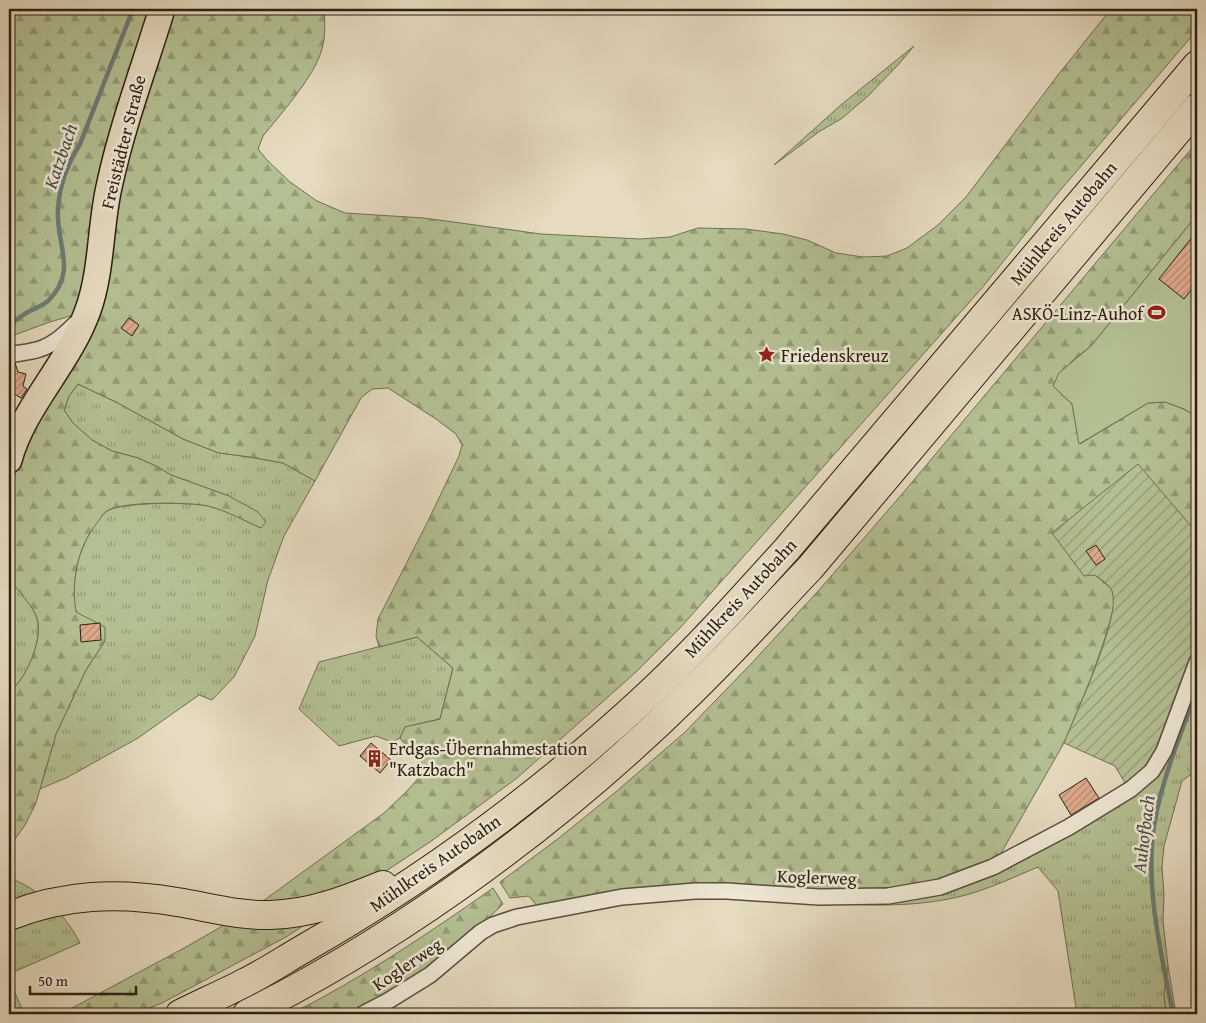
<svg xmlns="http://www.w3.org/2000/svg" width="1206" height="1023" viewBox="0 0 1206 1023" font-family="'Gentium Book Plus',serif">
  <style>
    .grass { fill: url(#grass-tufts); stroke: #6f7053 }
    .forest { fill: url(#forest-firs); stroke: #6f7053 }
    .park { fill: #b4c093; stroke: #6f7053 }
    .garden { fill: url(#garden-furrows); stroke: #6f7053 }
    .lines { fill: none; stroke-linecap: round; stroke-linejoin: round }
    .stream { stroke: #6d7c77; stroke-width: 4.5 }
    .building { fill: url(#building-hatch); stroke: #2a2013 }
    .minor-casing { stroke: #594f3e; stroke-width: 18 }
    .primary-casing { stroke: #2a2013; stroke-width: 28 }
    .motorway-casing { stroke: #2a2013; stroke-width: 30 }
    .minor { stroke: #efe8d6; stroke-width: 15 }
    .primary { stroke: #e6dbc0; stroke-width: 25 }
    .motorway { stroke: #e6dbc0; stroke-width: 28 }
    .labels { text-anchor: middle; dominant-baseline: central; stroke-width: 5; stroke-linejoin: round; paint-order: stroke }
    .street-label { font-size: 18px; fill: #2a2013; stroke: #efe8d6 }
    .poi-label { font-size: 18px; fill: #2a2013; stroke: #efe8d6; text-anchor: start }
    .water-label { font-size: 19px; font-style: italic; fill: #4b4e45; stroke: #efe8d6 }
  </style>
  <defs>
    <pattern id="grass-tufts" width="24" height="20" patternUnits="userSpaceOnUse" patternTransform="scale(1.25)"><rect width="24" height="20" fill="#b4c093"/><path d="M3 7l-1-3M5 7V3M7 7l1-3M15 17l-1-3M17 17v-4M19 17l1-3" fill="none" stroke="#939c77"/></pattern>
    <pattern id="forest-firs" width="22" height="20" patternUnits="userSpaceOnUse" patternTransform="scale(1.25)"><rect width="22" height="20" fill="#b4c093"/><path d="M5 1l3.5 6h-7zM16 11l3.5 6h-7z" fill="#939c77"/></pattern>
    <pattern id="garden-furrows" width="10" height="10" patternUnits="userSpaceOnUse" patternTransform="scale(1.25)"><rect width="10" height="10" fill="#b4c093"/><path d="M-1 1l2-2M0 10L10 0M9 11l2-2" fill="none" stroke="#939c77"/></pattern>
    <pattern id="building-hatch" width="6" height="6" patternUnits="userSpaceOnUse" patternTransform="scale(1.25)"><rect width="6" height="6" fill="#e0ab8d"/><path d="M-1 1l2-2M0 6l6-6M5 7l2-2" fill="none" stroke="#b68b72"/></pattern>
  </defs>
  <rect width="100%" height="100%" fill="#e6dbc0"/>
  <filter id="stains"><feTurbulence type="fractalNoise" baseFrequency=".004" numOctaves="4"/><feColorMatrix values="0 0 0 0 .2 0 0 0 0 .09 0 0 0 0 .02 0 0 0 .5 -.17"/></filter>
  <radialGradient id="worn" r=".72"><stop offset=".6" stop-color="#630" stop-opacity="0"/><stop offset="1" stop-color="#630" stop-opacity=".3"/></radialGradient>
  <g class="grass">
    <polygon points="914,46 898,65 867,97 841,119 820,131 774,165 842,104"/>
    <path d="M78 384 118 403 183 439 219 453 250 457 283 463 315 481 284 536 268 580 255 636 234 677 212 700 199 695 138 738 68 777 40 789 56 734 86 670 105 641C98 634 79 619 76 611 70 596 75 577 78 562 81 548 96 516 109 510 127 502 187 502 208 506 224 509 245 521 261 528L229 496 171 475 158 467 138 458 112 451 92 440 73 423 64 410 69 396Z"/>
    <path d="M9 576C17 586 34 607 37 619 43 641 26 679 9 693Z"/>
    <polygon points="417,637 453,668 440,719 405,727 400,738 392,742 376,736 339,746 299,709 319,662"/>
    <path d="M1197 672V770L1182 781 1164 846 1162 867 1164 895 1163 921 1168 966 1164 994 1166 1014H1077L1058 891 1038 867C1014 877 991 888 966 895 913 909 857 906 803 900L926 894 1128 797Z"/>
    <path d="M9 878C39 888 66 915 80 943L9 974Z"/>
    <polygon points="9,978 24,1014 9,1014"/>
  </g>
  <g class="forest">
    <polygon points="9,9 152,9 89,274 73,315 47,323 9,337"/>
    <path d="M174 9H324C325 24 326 40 320 55 311 80 280 115 263 136L258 149 267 160 290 182 317 201 345 213 424 218 541 234 640 239 670 237 698 228 746 229 783 234 807 240 836 253 863 257 887 256 907 248 938 225 966 197 1058 75 1111 9H1197V30L1058 193 982 288 680 628 636 672 517 778 430 842 286 937 162 1003 134 1014H61L186 947 252 909 384 813 407 791 425 771 400 738 405 727 440 719 453 668 417 637 379 647 376 636 378 619 428 521 459 456 462 445 456 434 436 419 388 388 372 389 361 398 315 481 283 463 250 457 219 453 183 439 118 403 78 384 69 396 64 410 73 423 92 440 112 451 138 458 158 467 171 475 229 496 258 512 266 522 261 528C245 521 225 510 208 506 191 502 120 501 107 511 103 513 100 519 97 523 77 548 71 581 76 612L105 627V641L86 670 56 734 36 803 25 825 9 848V693C25 680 44 640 37 618 32 603 16 591 10 577 7 573 8 510 9 502 13 475 22 448 36 424 55 391 80 363 95 327 102 307 105 285 108 264 113 234 116 204 123 175 135 118 160 65 174 9Z"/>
    <polygon points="1197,142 1197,215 1091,346 1072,361 1053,386 1072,404 1080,444 1148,403 1165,402 1184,409 1197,417 1197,529 1191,526 1095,575 1112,589 1115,604 1105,638 1091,678 1064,743 996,862 976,871 892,891 789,892 538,907 529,896 510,898 500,882 559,838 618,790 684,733 750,665 820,589 903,493"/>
    <path d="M493 888 503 904 463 943 386 998 349 1014H291C362 978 428 934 493 888Z"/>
    <polygon points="1168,966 1176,1014 1166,1014 1164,994"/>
  </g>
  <polygon class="park" points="1197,215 1197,417 1184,409 1165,402 1148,403 1079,444 1072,404 1053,386 1059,373 1091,346"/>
  <path class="garden" d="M1138 464 1191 526 1197 529V651L1152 764 1128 788 1115 766 1064 743C1075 715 1122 616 1112 591 1110 585 1100 579 1095 575L1084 576 1052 533Z"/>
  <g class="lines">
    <g class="stream">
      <path d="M9 325C15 321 21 316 28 312 34 309 42 306 48 301 79 270 55 244 58 208 60 183 67 165 80 144L133 9"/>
      <path d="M1173 1014C1161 953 1145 888 1154 825 1162 779 1180 735 1197 691"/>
    </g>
  </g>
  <g class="building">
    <polygon points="1197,231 1197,282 1184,299 1159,279"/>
    <polygon points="129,318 139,325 132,336 121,328"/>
    <polygon points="15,363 18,372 26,374 23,386 27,389 21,398 9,391 9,364"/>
    <polygon points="1096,545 1105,559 1096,565 1086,551"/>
    <polygon points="100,623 101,640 81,642 80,625"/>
    <polygon points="371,743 391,760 380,773 360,756"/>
    <polygon points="1086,778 1099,798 1071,815 1059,795"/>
  </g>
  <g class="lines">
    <defs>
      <g id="minor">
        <path d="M9 355C17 353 24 353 32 351 50 348 63 336 75 324"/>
        <polyline points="363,1014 388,1001 430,975 481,932 493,925 517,917 622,897 695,891 727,891 819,897 888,896 940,887 993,867 1069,827 1131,789 1152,771 1164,751 1197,662"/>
      </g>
      <path id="primary" d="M9 460C24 405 69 364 88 310 102 271 100 227 109 187 122 126 144 68 162 9"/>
      <g id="motorway">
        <path d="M9 916C64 894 118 892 177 902 208 907 239 916 270 915 311 914 346 900 383 885"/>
        <path d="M180 1014C202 1003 225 993 246 982 266 972 284 960 303 949 427 878 544 792 648 695 697 649 742 599 787 549L1197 65"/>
        <path d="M247 1014C407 934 565 817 692 691 733 651 771 609 810 568L1197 108"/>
      </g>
    </defs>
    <use href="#minor" class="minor-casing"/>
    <use href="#primary" class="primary-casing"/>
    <use href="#motorway" class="motorway-casing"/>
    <use href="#minor" class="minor"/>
    <use href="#primary" class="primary"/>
    <use href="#motorway" class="motorway"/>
  </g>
  <defs>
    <symbol id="stadium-bare" viewBox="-9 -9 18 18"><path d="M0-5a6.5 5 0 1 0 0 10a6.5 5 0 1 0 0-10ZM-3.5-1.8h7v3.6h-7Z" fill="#8f2418" stroke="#efe8d6" stroke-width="2.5" paint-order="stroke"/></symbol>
    <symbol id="sight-bare" viewBox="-9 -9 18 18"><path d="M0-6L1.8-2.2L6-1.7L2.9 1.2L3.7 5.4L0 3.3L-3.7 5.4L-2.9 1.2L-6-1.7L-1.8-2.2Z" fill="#8f2418" stroke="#efe8d6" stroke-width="2.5" paint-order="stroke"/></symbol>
    <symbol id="building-bare" viewBox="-9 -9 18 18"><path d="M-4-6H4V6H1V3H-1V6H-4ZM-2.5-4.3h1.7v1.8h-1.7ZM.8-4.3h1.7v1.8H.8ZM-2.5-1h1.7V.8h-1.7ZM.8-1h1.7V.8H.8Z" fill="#8f2418" stroke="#efe8d6" stroke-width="2.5" paint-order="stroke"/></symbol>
  </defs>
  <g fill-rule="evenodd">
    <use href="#stadium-bare" x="1144" y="300" width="25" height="25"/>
    <use href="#sight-bare" x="754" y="342" width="25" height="25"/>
    <use href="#building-bare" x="362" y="746" width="25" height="25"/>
  </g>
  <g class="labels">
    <g class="street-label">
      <text transform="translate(123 142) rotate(-76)">Freistädter Straße</text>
      <text transform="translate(1063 223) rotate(-50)">Mühlkreis Autobahn</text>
      <text transform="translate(740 598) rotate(-47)">Mühlkreis Autobahn</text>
      <text transform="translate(435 863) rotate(-35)">Mühlkreis Autobahn</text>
      <text transform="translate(817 877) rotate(2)">Koglerweg</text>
      <text transform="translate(407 964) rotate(-34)">Koglerweg</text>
    </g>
    <g class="poi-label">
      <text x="1143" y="313" text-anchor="end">ASKÖ-Linz-Auhof</text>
      <text x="781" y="355">Friedenskreuz</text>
      <text x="389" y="748">Erdgas-Übernahmestation<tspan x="389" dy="21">"Katzbach"</tspan></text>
    </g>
    <g class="water-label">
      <text transform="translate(60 156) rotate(-71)">Katzbach</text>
      <text transform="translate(1143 834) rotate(-83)">Auhofbach</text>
    </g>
  </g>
  <rect width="1206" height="1023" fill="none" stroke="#e6dbc0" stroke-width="30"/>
  <rect x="10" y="10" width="1186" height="1003" fill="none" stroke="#2a2013" stroke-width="2.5"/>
  <rect x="15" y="15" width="1176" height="993" fill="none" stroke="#2a2013"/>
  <path d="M30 986v8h106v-8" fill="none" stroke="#2a2013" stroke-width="2.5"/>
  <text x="38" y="986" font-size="15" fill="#2a2013" stroke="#efe8d6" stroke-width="4" paint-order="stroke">50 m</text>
  <rect width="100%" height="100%" filter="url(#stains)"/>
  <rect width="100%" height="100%" fill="url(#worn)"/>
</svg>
